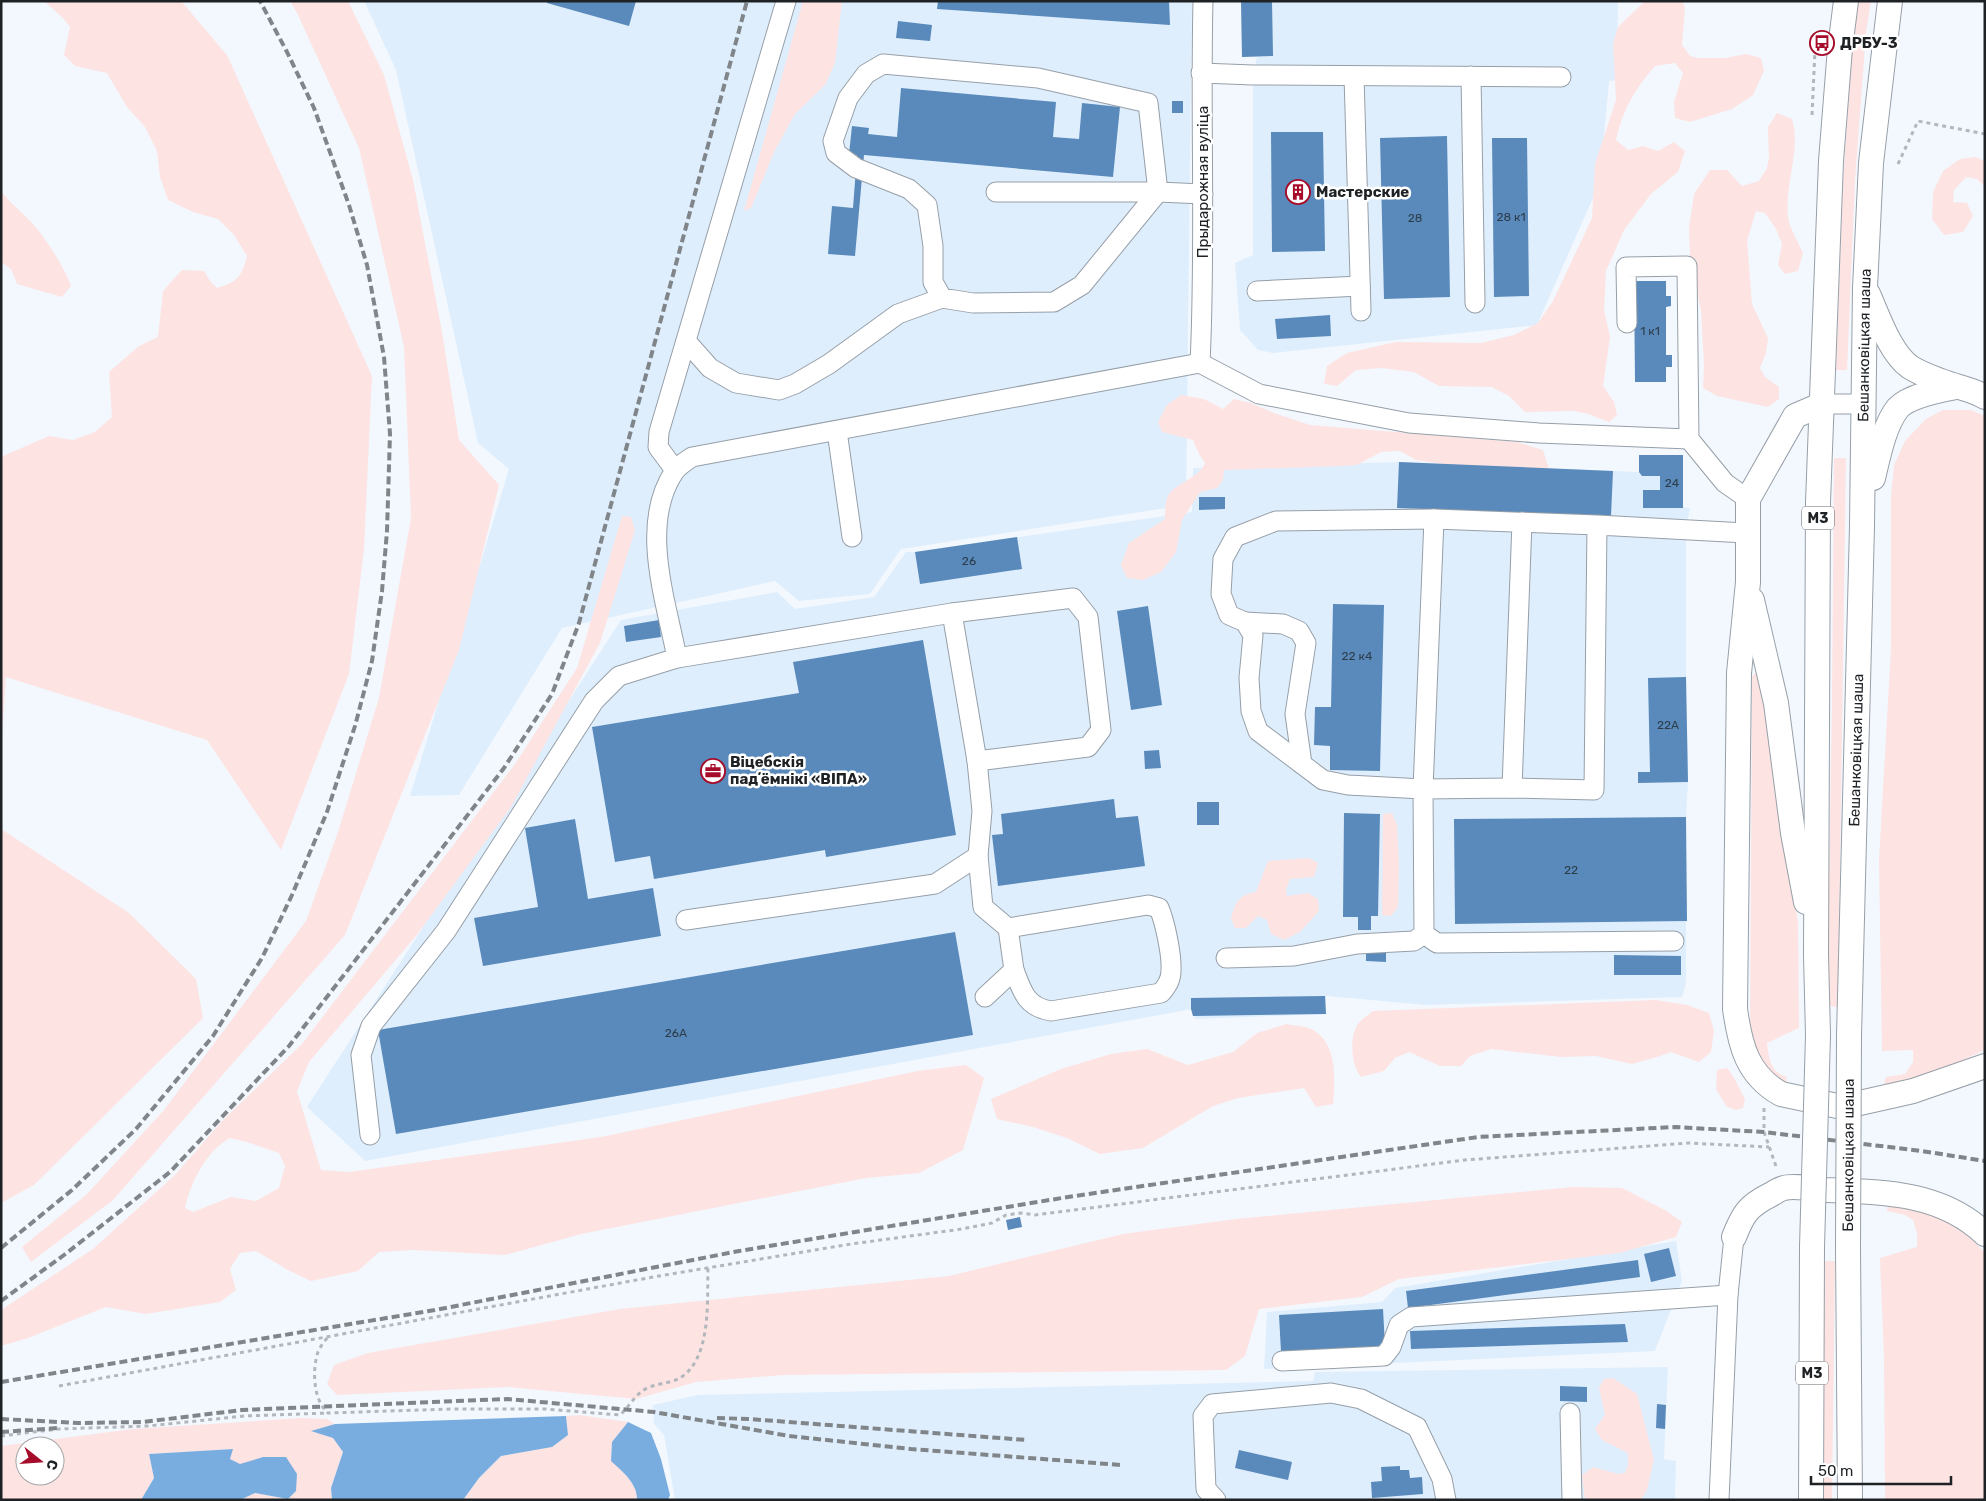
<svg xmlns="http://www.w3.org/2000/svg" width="1986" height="1501" viewBox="0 0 1986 1501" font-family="Rubik,sans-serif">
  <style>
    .built { fill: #dfeefd }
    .green { fill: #fde3e2; fill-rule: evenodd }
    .water { fill: #7aaddf }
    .building { fill: #598abb }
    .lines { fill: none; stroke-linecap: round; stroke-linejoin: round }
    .minor-casing { stroke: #969fa8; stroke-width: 21 }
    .major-casing { stroke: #969fa8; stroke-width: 26 }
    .path { stroke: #b2b7bc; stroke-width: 3; stroke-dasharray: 4 4; stroke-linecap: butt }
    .minor { stroke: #fff; stroke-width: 19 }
    .major { stroke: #fff; stroke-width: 24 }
    .rail { stroke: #808589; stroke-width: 4; stroke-dasharray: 8 4; stroke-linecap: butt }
    .major-bridge-casing { stroke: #969fa8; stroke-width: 26; stroke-linecap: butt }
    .major-bridge { stroke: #fff; stroke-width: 24 }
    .labels { text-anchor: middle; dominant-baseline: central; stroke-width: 5; stroke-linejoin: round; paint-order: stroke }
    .number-label { font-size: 12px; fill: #2d3c4a }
    .shield { fill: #fff; stroke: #626466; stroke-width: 1 }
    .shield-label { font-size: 14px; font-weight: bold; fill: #1e2225 }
    .poi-label { font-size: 15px; font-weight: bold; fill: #1e2225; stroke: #fff; text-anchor: start }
    .street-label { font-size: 15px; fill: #1e2225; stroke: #fff }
  </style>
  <rect width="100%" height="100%" fill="#f3f8fe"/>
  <g class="built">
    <polygon points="364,1 1192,1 1186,505 901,549 870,594 799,601 775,581 562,628 459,795 410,796 509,469 478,443 396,70"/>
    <polygon points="1241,1 1618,1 1617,80 1609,81 1600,182 1537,325 1273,353 1258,350 1240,330 1235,263 1253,255 1253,75 1257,57 1242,57"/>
    <polygon points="1639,455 1683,455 1683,507 1690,508 1686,529 1686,677 1688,782 1686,817 1686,983 1682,997 1426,1005 1326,996 1326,1014 1195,1019 1192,1009 365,1161 307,1107 621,620 777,592 795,609 874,597 906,552 915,552 1192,512 1193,468 1399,462 1639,472"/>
    <polygon points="1676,1241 1682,1281 1655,1351 1264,1369 1267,1312 1382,1302 1395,1288"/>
    <polygon points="1668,1367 1664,1459 1676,1461 1675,1500 675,1500 664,1435 654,1424 653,1405 698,1395 1313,1381 1315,1372"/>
  </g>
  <g class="green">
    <path d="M181 1 227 55 372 376 364 549 349 674 281 850 207 740 6 677 1 745V457L49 436 73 440 95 432 112 417 109 372 139 346 158 337 163 291 182 270 204 271 210 281 217 288C238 282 242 276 247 256L234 235 218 219 193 212 168 200 160 177 157 151 145 127 127 107 107 73 75 66 64 55 70 27 63 18 45 2Z"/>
    <polygon points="290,1 348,1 384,75 413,180 442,332 459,440 499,485 459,650 345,935 113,1200 31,1262 22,1247 86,1195 164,1110 306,921 338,832 379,698 411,518 404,347 359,148 298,15"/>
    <polygon points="803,1 842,1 835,63 825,85 795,114 775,150 751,208 744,211"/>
    <path d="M1645 1H1682L1685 7 1682 45 1690 56 1698 58H1725L1746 54 1761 58 1764 71 1753 95 1732 109 1690 122 1675 118 1674 102 1683 73 1675 63 1655 66C1635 89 1623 109 1616 140L1628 150 1643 146 1658 151 1674 142 1685 151 1678 172 1651 194 1624 230 1606 271 1604 310 1610 337 1603 386 1614 402 1617 415 1609 422 1588 414 1574 411 1525 412 1509 396 1492 387 1439 386 1414 372 1382 368 1356 370 1337 386 1324 384 1327 366 1347 353 1396 342 1481 343 1514 335 1538 323 1553 301 1592 218 1595 164 1616 100 1613 44 1618 27Z"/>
    <polygon points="1859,1 1871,1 1866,32 1855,180 1847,370 1836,370 1843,182 1853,36"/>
    <path d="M1777 113 1792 119C1802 151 1782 189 1789 222 1792 232 1799 244 1803 253L1798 271 1785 274 1778 265 1782 244 1776 229 1765 213 1756 211 1747 241 1752 304 1768 338 1766 353 1760 368 1765 377 1779 387V399L1768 407 1717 396 1703 388 1704 365 1701 310 1690 257 1689 228 1694 194 1710 170H1727L1742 186 1759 181 1767 168 1769 158 1768 127Z"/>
    <polygon points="1975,157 1985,161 1985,187 1977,179 1966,177 1954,190 1953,202 1967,203 1973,216 1963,232 1944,235 1932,219 1933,192 1943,171 1960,159"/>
    <path d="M1 191C9 202 19 209 28 219 42 232 65 268 71 286L62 297 17 284 11 269 1 262Z"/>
    <path d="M1181 395 1204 399 1223 409 1234 399 1251 403 1274 413 1310 425 1517 442 1543 450 1550 472 1457 466 1416 460 1400 451 1381 452 1357 465 1341 466 1224 470 1223 480 1217 488 1200 492 1182 520 1176 552 1161 572 1143 580 1127 578 1121 565 1129 543 1165 519C1165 513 1165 504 1167 498 1174 482 1197 481 1205 463L1199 454 1193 440 1162 432 1158 422 1167 405Z"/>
    <polygon points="1943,410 1971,410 1985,416 1985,1050 1910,1084 1894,1088 1884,1084 1886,1077 1905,1074 1913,1062 1913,1050 1882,1051 1879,860 1891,648 1891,495 1894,465 1905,441 1926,419"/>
    <polygon points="1834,458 1846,458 1838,1007 1827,1006 1832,700"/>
    <path d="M622 516 631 517 635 530 600 643 511 807 416 936 309 1062 297 1091 321 1170 349 1172 601 1137 918 1071 966 1065 984 1078 963 1150 919 1173 866 1178 581 1234 505 1255 414 1250 379 1252 358 1271 311 1281 288 1270 256 1251 240 1253 230 1269 236 1290 220 1302 146 1314 106 1307 28 1338 1 1346V1310L93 1249 175 1175 222 1121 302 1044 515 764 577 668ZM230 1138 247 1142 279 1153 285 1166 279 1188 256 1201 231 1197 193 1212 185 1208C191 1182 206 1151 230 1138Z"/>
    <path d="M1756 673 1764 679 1798 923 1799 1028 1767 1043C1769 1059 1770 1072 1787 1077L1786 1085C1763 1069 1756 1058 1750 1032L1752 676Z"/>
    <polygon points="1392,813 1397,825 1399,865 1398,907 1391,916 1382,915 1383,814"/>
    <polygon points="1,829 129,913 196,979 203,1018 34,1185 1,1203"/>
    <path d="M1309 858 1318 863 1314 877 1290 879 1286 890 1287 896 1308 893 1318 899 1319 911 1300 932 1284 940 1271 934 1267 920 1258 916 1246 928H1235L1231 918C1236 902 1238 895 1256 892L1268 861Z"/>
    <path d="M1656 1000 1687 1005 1709 1013 1714 1031 1711 1052 1699 1062 1671 1052 1657 1057 1632 1064 1596 1056 1561 1057 1491 1049 1470 1056 1461 1066H1440L1409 1052 1395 1058 1384 1071 1361 1077C1351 1066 1349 1036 1358 1024 1362 1019 1368 1015 1373 1011Z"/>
    <path d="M1287 1024C1295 1026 1307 1026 1313 1030 1338 1044 1335 1080 1333 1104L1316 1107 1304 1088 1238 1098 1213 1106 1143 1148 1100 1154 1067 1138 1033 1127 997 1119 991 1099 1061 1069 1111 1054 1147 1049 1188 1065 1233 1052 1257 1033Z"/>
    <polygon points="1727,1068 1733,1076 1745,1099 1743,1108 1736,1110 1727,1107 1716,1089 1717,1070"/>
    <polygon points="1573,1187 1622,1188 1665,1210 1682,1222 1676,1237 1619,1253 1399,1279 1362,1297 1259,1309 1245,1356 1226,1370 784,1375 696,1382 636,1399 507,1387 337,1395 327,1384 334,1365 368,1353 620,1309 949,1276 1123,1234 1236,1219"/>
    <path d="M1888 1204C1930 1213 1955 1219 1985 1253V1500H1885L1884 1359 1880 1258 1917 1247V1233L1913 1220 1905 1215 1887 1211Z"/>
    <polygon points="1823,1261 1835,1261 1832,1500 1821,1500"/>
    <polygon points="1613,1378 1637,1394 1654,1460 1647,1490 1641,1500 1585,1500 1582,1475 1593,1467 1618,1474 1625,1473 1628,1465 1628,1453 1602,1440 1595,1429 1605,1415 1599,1388 1604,1379"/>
    <path d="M580 1415 628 1422 612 1442 611 1461C622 1471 638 1484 637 1500H463L479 1478 501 1456 552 1447 568 1435 566 1416Z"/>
    <path d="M302 1418 327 1419 335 1424 312 1431 333 1438 343 1452 331 1488 332 1500H240L255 1493 288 1499 263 1457 240 1465 230 1459 232 1449 149 1454 154 1478 141 1500H1V1446L133 1429ZM25 1446H55V1476H25Z"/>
  </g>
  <g class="water">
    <polygon points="566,1416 568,1435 552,1447 501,1456 479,1478 463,1500 332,1500 331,1488 343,1452 333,1438 311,1431 335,1424"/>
    <path d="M628 1422 651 1433 661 1459 670 1495 668 1500H637C638 1484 622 1471 611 1461L612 1442Z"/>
    <polygon points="233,1449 230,1459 240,1464 263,1457 286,1457 297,1474 296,1491 288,1499 255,1493 240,1500 141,1500 154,1478 149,1454"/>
  </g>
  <g class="building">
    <polygon points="547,1 636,1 629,26 547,3"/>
    <polygon points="938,1 1169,1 1170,25 937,9"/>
    <polygon points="1241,1 1272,1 1273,56 1242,57"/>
    <polygon points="898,21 932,25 930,41 896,38"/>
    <polygon points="901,88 1056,102 1053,137 1079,139 1082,103 1120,107 1113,177 864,155 855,256 828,254 832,206 853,208 857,155 849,154 852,126 869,128 868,134 897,137"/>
    <rect x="1172" y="101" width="11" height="12"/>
    <polygon points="1271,132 1323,132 1325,251 1272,252"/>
    <polygon points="1447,136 1450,297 1384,299 1380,138"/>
    <polygon points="1492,138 1527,138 1529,296 1494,297"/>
    <polygon points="1634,281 1666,281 1666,296 1671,296 1671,306 1666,307 1666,355 1672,355 1672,367 1666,367 1666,382 1635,382"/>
    <polygon points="1330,315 1331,336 1277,339 1275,319"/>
    <polygon points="1639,455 1683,455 1683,508 1643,508 1643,490 1660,490 1660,476 1642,476 1639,472"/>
    <polygon points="1399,462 1613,471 1611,516 1397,508"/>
    <polygon points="1199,497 1225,497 1225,509 1199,510"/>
    <polygon points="1017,537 1022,569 920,584 915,552"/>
    <polygon points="1333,604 1384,605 1380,771 1330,770 1330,746 1314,745 1315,707 1331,707"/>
    <polygon points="1148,606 1162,705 1131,710 1117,611"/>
    <polygon points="659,620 661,637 626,642 624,626"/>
    <polygon points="923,640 956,835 826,857 825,850 654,879 650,856 615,862 592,727 799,693 793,662"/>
    <polygon points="1686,677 1688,782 1638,783 1638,772 1650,772 1648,678"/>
    <polygon points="1159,750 1161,768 1145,769 1144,751"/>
    <polygon points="1114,799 1116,818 1138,816 1145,866 998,886 992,835 1003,834 1001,814"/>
    <rect x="1197" y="802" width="22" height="23"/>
    <polygon points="1344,813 1380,814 1378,916 1371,916 1371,930 1358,930 1358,917 1343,917"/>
    <polygon points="1686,817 1687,921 1455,924 1454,819"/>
    <polygon points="575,819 588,899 653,888 661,936 483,966 474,918 538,907 525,828"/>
    <polygon points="955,932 973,1035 396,1134 378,1030"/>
    <polygon points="1366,950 1386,951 1386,962 1366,961"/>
    <polygon points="1614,955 1681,956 1681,975 1614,975"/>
    <polygon points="1325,996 1326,1014 1193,1016 1191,1009 1191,998"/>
    <polygon points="1020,1217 1022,1227 1008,1230 1006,1220"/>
    <polygon points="1669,1248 1676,1276 1651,1282 1644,1254"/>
    <polygon points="1638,1260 1640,1277 1408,1308 1406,1291"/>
    <polygon points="1383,1309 1385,1346 1281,1352 1279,1315"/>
    <polygon points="1625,1324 1628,1342 1411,1349 1410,1331"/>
    <polygon points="1560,1386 1587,1387 1587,1402 1560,1401"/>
    <polygon points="1657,1404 1666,1405 1665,1429 1656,1428"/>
    <polygon points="1239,1450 1292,1462 1288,1480 1235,1468"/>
    <polygon points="1400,1466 1400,1470 1409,1470 1410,1478 1422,1477 1423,1494 1372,1498 1371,1482 1382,1481 1381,1467"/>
  </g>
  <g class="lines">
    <defs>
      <g id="minor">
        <polyline points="1201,73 1253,75 1561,77"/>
        <polyline points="1354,76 1361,311"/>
        <polyline points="1471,76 1475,303"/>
        <polyline points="996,192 1158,192 1148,103 1038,78 883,64 866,74 848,98 833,141 836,153 856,168 909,189 927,205 933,246 933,282 942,298 973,303 1054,302 1082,285 1158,192 1203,194"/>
        <polyline points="1257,291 1360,286"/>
        <polyline points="1627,323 1626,267 1687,266 1689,439 1725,483 1748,499"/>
        <polyline points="686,341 710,368 736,383 779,390 795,384 829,364 898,314 942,298"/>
        <path d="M1200 363C1206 242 1200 122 1203 1"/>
        <polyline points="1823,404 1864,404"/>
        <polyline points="837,431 852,537"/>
        <polyline points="675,470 658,447 659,432 786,1"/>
        <polyline points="1434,519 1276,521 1235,537 1223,559 1221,594 1229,615 1245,622 1253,635 1249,678 1251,711 1258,731 1323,780 1348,785 1423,789 1424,934 1437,943 1674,941"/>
        <polyline points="1597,525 1434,519 1423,789 1512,788 1594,790 1597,525 1746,533"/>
        <polyline points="952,613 977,761 982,811 978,856 983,907 1008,928 1014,970 985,997"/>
        <polyline points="1245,622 1283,624 1299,631 1306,643 1295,714 1302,764"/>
        <path d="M677 658C666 600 639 525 674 472 678 466 686 461 692 457L1200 363 1259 394 1409 423 1539 433 1689 439"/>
        <polyline points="1512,788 1522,522"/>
        <polyline points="686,920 935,884 978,856"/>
        <path d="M1008 928 1148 905 1159 908C1165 922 1172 955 1171 971 1171 980 1167 986 1161 993L1051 1011C1026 1007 1022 991 1014 970"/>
        <polyline points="1226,958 1294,956 1357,944 1414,941 1424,934"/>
        <polyline points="370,1135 361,1055 371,1026 446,931 594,701 619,676 677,658 952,613 1073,598 1088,617 1101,730 1088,747 977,761"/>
        <polyline points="1282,1361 1384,1356 1391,1347 1399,1325 1411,1317 1728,1295"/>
        <polyline points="1570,1413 1572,1500"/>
        <polyline points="1216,1500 1206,1489 1203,1416 1212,1404 1331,1393 1361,1399 1417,1427 1442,1479 1446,1500"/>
        <polyline points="1719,1500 1728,1295 1734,1237"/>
      </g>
      <g id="major">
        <path d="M1868 294C1878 316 1890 353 1910 367 1919 373 1931 377 1941 381 1956 387 1972 389 1985 397"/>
        <path d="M1823 404 1795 416 1748 499V582L1739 673 1735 1009C1740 1045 1747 1075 1781 1094L1842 1107 1913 1091 1985 1066"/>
        <path d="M1873 478C1878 458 1884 425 1898 408 1909 396 1940 390 1956 387"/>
        <polyline points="1752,600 1776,703 1793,833 1806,902"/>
        <polyline points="1818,1035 1816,955 1818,502 1831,161 1840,48 1846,1"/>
        <path id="s1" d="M1849 1036 1862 526 1865 288 1871 163 1890 1"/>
        <path d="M1734 1237C1743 1214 1748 1206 1770 1195 1774 1193 1779 1189 1784 1188 1794 1185 1815 1189 1826 1190 1883 1192 1941 1192 1985 1234"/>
        <polyline points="1848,1247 1850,1500"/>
        <polyline points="1811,1500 1812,1247"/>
      </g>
    </defs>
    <use href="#minor" class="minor-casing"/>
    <use href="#major" class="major-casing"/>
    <g class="path">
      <polyline points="1812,115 1815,50"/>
      <polyline points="1898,164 1918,121 1985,134"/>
      <polyline points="1764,1108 1764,1132 1777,1169"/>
      <path d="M327 1338C324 1342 320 1347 318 1352 312 1370 313 1400 328 1413L451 1409H545L620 1415C628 1408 633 1398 641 1392 650 1384 667 1384 678 1379 712 1361 707 1301 708 1268"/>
      <polyline points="59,1386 653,1277 851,1244 962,1229 992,1223 1006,1215 1021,1213 1035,1215 1465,1160 1688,1143 1769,1147"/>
      <polyline points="1,1436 58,1429 148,1426 244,1416 328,1413"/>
    </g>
    <use href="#minor" class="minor"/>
    <use href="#major" class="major"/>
    <g class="rail">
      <polyline points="1,1248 72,1190 136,1129 213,1036 262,958 292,895 327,812 355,726 372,661 382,591 387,531 390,434 384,357 367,265 349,205 314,108 287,52 260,1"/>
      <polyline points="1,1301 64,1255 170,1172 289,1046 504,768 552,694 579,623 747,1"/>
      <polyline points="1,1382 435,1310 739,1251 1068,1197 1478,1137 1675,1127 1764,1132 1922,1151 1985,1161"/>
      <polyline points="717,1418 749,1419 1026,1440"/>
      <polyline points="1,1419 78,1423 143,1422 242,1410 507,1399 654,1412 789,1436 911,1449 1121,1465"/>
      <polyline points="1,1432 58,1428"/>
    </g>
    <defs>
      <g id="major-bridge">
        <polyline points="1812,1247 1818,1035"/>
        <path id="s2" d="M1848 1247 1849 1036"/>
      </g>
    </defs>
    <use href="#major-bridge" class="major-bridge-casing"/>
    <use href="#major-bridge" class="major-bridge"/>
  </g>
  <defs>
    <symbol id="bus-ring" viewBox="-11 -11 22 22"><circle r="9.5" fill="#fff" stroke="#a60b29" stroke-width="1.5"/><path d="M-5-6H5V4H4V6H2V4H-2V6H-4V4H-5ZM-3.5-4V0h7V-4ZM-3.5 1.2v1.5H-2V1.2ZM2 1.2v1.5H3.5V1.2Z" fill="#a60b29"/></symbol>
    <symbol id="building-ring" viewBox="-11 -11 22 22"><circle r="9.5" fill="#fff" stroke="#a60b29" stroke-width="1.5"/><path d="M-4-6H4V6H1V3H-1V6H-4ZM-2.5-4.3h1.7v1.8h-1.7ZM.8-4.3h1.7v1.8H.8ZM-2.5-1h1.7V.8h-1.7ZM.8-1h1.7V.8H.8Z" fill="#a60b29"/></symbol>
    <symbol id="office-ring" viewBox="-11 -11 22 22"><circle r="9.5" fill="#fff" stroke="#a60b29" stroke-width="1.5"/><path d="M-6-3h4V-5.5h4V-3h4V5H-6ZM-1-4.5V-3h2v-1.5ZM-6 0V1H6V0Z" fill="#a60b29"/></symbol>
  </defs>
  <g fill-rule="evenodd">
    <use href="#bus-ring" x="1808" y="29" width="28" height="28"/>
    <use href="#building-ring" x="1284" y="178" width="28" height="28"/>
    <use href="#office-ring" x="699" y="757" width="28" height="28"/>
  </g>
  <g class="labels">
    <g class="number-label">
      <text x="1511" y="217">28 к1</text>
      <text x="1415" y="218">28</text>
      <text x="1650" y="331">1 к1</text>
      <text x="1672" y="483">24</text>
      <text x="969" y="561">26</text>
      <text x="1357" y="656">22 к4</text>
      <text x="1668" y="725">22А</text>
      <text x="1571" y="870">22</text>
      <text x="676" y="1033">26А</text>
    </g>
    <g class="shield">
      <rect x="1802" y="506.5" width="32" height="23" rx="4"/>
      <rect x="1796" y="1361.5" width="32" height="23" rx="4"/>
    </g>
    <g class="shield-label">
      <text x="1818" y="518">М3</text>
      <text x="1812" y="1373">М3</text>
    </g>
    <g class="poi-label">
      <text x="1840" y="43">ДРБУ-3</text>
      <text x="1316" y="192">Мастерские</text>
      <text x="730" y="762">Віцебскія<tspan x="730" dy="17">падʼёмнікі «ВІПА»</tspan></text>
    </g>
    <g class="street-label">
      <text transform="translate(1203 182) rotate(-90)">Прыдарожная вуліца</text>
      <text stroke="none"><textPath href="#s1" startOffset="691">Бешанковіцкая шаша</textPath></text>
      <text stroke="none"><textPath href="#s1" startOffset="286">Бешанковіцкая шаша</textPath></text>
      <text stroke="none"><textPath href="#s2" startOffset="92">Бешанковіцкая шаша</textPath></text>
    </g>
  </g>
  <rect width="1986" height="1501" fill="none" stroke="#1e2225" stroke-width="5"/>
  <g transform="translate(40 1461) rotate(107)"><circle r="24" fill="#ffffff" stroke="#a5a7a8"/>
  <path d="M0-4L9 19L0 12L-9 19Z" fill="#a60b29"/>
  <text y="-8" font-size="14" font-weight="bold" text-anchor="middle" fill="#1e2225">С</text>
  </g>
  <path d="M1811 1476v8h140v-8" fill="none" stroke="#1e2225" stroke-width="2.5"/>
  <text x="1818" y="1476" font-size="15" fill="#1e2225" stroke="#ffffff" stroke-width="4" paint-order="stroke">50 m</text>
</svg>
